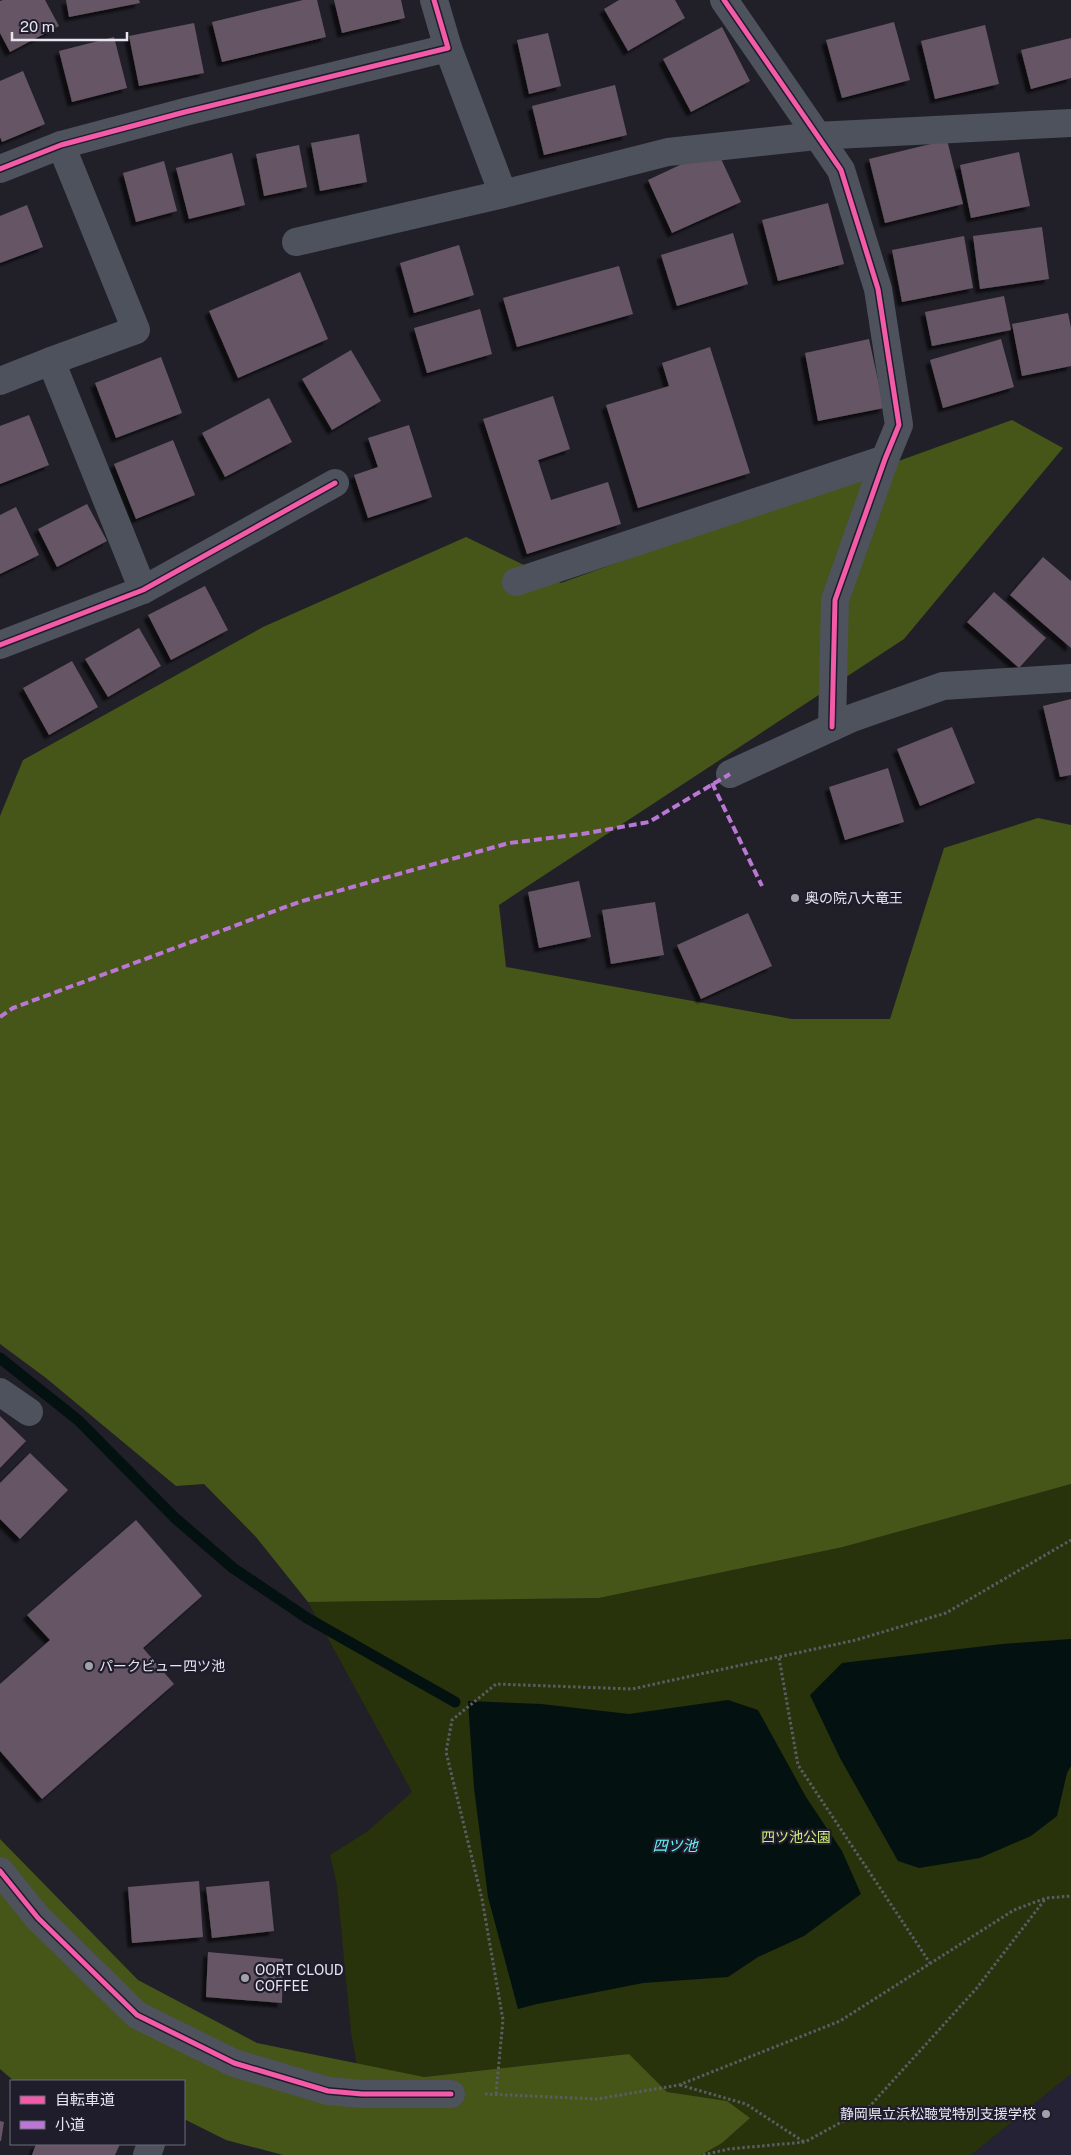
<svg xmlns="http://www.w3.org/2000/svg" width="1071" height="2155" viewBox="0 0 1071 2155" font-family="'Public Sans','Noto Sans JP',sans-serif">
  <style>
    .built { fill: #252236 }
    .green { fill: #28320b }
    .forest { fill: #465518 }
    .water { fill: #041111 }
    .lines { fill: none; stroke-linecap: round; stroke-linejoin: round }
    .stream { stroke: #041111; stroke-width: 11 }
    .building { fill: #665665; filter: url(#shadow) }
    .path { stroke: #5b5d65; stroke-width: 3; stroke-dasharray: 2.5 2.5; stroke-linecap: butt }
    .minor { stroke: #4d525c; stroke-width: 28 }
    .quiet { stroke: #ba77d6; stroke-width: 4; stroke-dasharray: 8 4; stroke-linecap: butt }
    .cycleway-casing { stroke: #1f1c2c; stroke-width: 8 }
    .cycleway { stroke: #f35aa7; stroke-width: 5 }
    .poi-dot { fill: #a2a0aa; stroke: #1f1c2c; stroke-width: 2 }
    .labels { text-anchor: middle; dominant-baseline: central; stroke-width: 4.5; stroke-linejoin: round; paint-order: stroke }
    .poi-label { font-size: 14px; fill: #e7e5f0; stroke: #1f1c2c; text-anchor: start }
    .park-label { font-size: 14px; fill: #cdef77; stroke: #1f1c2c }
    .water-label { font-size: 15px; font-style: italic; fill: #65f1f7; stroke: #1f1c2c }
  </style>
  <defs>
    <filter id="shadow"><feDropShadow dx="-4.5" dy="4.5" stdDeviation="1" flood-color="#0009"/></filter>
  </defs>
  <rect width="100%" height="100%" fill="#212028"/>
  <polygon class="built" points="1071,2074 1071,2155 971,2155"/>
  <polygon class="green" points="1071,1484 1071,2074 971,2155 665,2155 629,2054 424,2077 362,2094 351,2032 337,1885 330,1855 368,1831 412,1792 308,1602 599,1598 843,1547"/>
  <g class="forest">
    <polygon points="1012,420 1063,448 904,639 499,905 506,967 792,1019 890,1019 944,848 1038,818 1071,825 1071,1484 843,1547 599,1598 308,1602 256,1537 204,1484 176,1486 46,1378 0,1344 0,816 23,760 263,627 466,537 561,583"/>
    <polygon points="0,1839 138,1980 257,2043 424,2077 629,2054 667,2092 727,2101 750,2118 722,2143 701,2155 283,2155 226,2140 184,2119 184,2081 14,2081 0,2069"/>
  </g>
  <g class="water">
    <polygon points="1071,1639 1071,1766 1067,1773 1057,1816 1031,1836 980,1858 919,1868 898,1861 840,1758 810,1695 842,1663 1002,1644"/>
    <polygon points="728,1700 758,1710 806,1797 842,1851 861,1894 804,1936 758,1957 728,1977 643,1983 537,2004 518,2009 488,1897 474,1788 468,1701 541,1704 629,1714"/>
  </g>
  <g class="lines">
    <polyline class="stream" points="0,1358 78,1420 175,1518 233,1568 307,1618 455,1702"/>
  </g>
  <g class="building">
    <polygon points="3,0 45,0 59,26 10,52 0,33 0,1"/>
    <polygon points="66,0 139,0 140,3 69,17"/>
    <polygon points="303,0 317,0 326,37 222,62 212,22"/>
    <polygon points="334,0 401,0 405,18 342,33"/>
    <polygon points="619,0 675,0 685,18 628,51 604,9"/>
    <polygon points="894,22 910,80 842,98 826,40"/>
    <polygon points="194,23 204,73 139,86 129,36"/>
    <polygon points="985,25 999,84 935,99 921,41"/>
    <polygon points="722,27 750,81 691,112 663,59"/>
    <polygon points="548,33 561,86 529,94 517,40"/>
    <polygon points="114,37 127,88 72,102 59,51"/>
    <polygon points="1071,38 1071,78 1031,89 1021,50"/>
    <polygon points="23,71 45,124 2,142 0,137 0,81"/>
    <polygon points="615,85 627,135 544,155 532,106"/>
    <polygon points="359,134 367,182 320,191 311,143"/>
    <polygon points="947,140 963,204 885,223 869,159"/>
    <polygon points="299,145 307,187 264,196 256,154"/>
    <polygon points="716,148 741,202 672,233 648,180"/>
    <polygon points="1019,152 1030,206 971,218 960,165"/>
    <polygon points="232,153 245,205 189,219 176,168"/>
    <polygon points="164,161 177,211 136,222 123,173"/>
    <polygon points="828,203 844,264 778,281 762,220"/>
    <polygon points="27,205 43,247 0,263 0,216"/>
    <polygon points="1042,227 1049,279 980,289 973,236"/>
    <polygon points="733,233 748,284 677,306 661,255"/>
    <polygon points="964,236 973,288 902,302 892,250"/>
    <polygon points="459,245 474,295 414,313 400,263"/>
    <polygon points="619,266 633,314 517,347 503,298"/>
    <polygon points="300,272 328,339 238,378 209,311"/>
    <polygon points="1004,296 1011,330 932,346 925,312"/>
    <polygon points="480,309 492,354 427,373 414,328"/>
    <polygon points="1068,313 1071,328 1071,366 1022,376 1012,324"/>
    <polygon points="869,339 884,408 818,421 805,353"/>
    <polygon points="1001,339 1014,387 943,408 930,360"/>
    <polygon points="710,347 750,473 638,508 606,405 669,386 662,363"/>
    <polygon points="351,350 381,401 332,430 302,379"/>
    <polygon points="161,357 182,413 116,438 95,383"/>
    <polygon points="553,396 570,449 538,460 551,500 608,482 621,524 527,554 483,419"/>
    <polygon points="269,398 292,442 225,477 202,433"/>
    <polygon points="29,415 49,465 0,484 0,426"/>
    <polygon points="409,425 432,497 368,518 354,475 378,467 368,438"/>
    <polygon points="173,440 195,495 136,519 114,464"/>
    <polygon points="87,504 107,541 57,567 38,529"/>
    <polygon points="16,507 39,555 0,574 0,515"/>
    <polygon points="1043,557 1071,581 1071,648 1010,595"/>
    <polygon points="205,586 228,630 171,660 148,615"/>
    <polygon points="994,592 1046,638 1019,668 967,622"/>
    <polygon points="139,628 161,666 108,697 85,659"/>
    <polygon points="72,661 98,707 49,735 23,688"/>
    <polygon points="1071,699 1071,775 1060,777 1043,706"/>
    <polygon points="952,727 975,783 920,806 897,749"/>
    <polygon points="888,768 904,822 845,840 829,787"/>
    <polygon points="579,881 591,937 539,948 528,892"/>
    <polygon points="655,902 664,955 611,964 602,910"/>
    <polygon points="748,913 772,966 701,999 677,945"/>
    <polygon points="0,1416 26,1441 0,1468"/>
    <polygon points="30,1453 68,1490 20,1539 0,1519 0,1483"/>
    <polygon points="136,1520 202,1596 143,1648 174,1684 42,1799 0,1751 0,1684 50,1640 27,1615"/>
    <polygon points="199,1881 203,1937 132,1943 128,1887"/>
    <polygon points="269,1881 274,1931 212,1938 206,1887"/>
    <polygon points="208,1952 283,1959 282,2003 206,1997"/>
    <polygon points="0,2121 4,2122 1,2141 0,2141"/>
    <polygon points="36,2144 120,2144 115,2155 32,2155"/>
  </g>
  <g class="lines">
    <g class="path">
      <polyline points="779,1658 798,1765 930,1963"/>
      <polyline points="680,2085 746,2104 804,2142"/>
      <polyline points="485,2094 597,2099 679,2085 840,2021 1014,1910 1046,1898 1071,1896"/>
      <polyline points="496,2094 503,2020 482,1899 446,1752 452,1720 496,1684 632,1689 856,1640 946,1613 1071,1540"/>
      <polyline points="703,2155 729,2149 805,2142 869,2107 976,1989 1046,1898"/>
    </g>
    <g class="minor">
      <polyline points="724,0 841,170 878,289 899,425 885,459 835,600 832,727"/>
      <polyline points="448,48 503,194 668,152 816,136 1071,123"/>
      <polyline points="0,169 61,145 185,112 448,48 434,0"/>
      <polyline points="296,242 503,194"/>
      <polyline points="51,361 136,330 61,145"/>
      <polyline points="0,381 51,361 143,590"/>
      <polyline points="516,582 885,459"/>
      <polyline points="0,645 143,590 335,483"/>
      <polyline points="730,774 852,718 943,686 1071,678"/>
      <polyline points="0,1392 29,1412"/>
      <polyline points="0,1871 38,1918 137,2015 234,2063 328,2091 362,2094 451,2094"/>
      <polyline points="147,2155 151,2144"/>
    </g>
    <g class="quiet">
      <polyline points="712,783 762,886"/>
      <polyline points="0,1017 13,1008 299,902 509,843 582,834 649,822 730,774"/>
    </g>
    <defs>
      <g id="cycleway">
        <polyline points="724,0 841,170 878,289 899,425 885,459 835,600 832,727"/>
        <polyline points="0,169 61,145 185,112 448,48 434,0"/>
        <polyline points="0,645 143,590 335,483"/>
        <polyline points="0,1871 38,1918 137,2015 234,2063 328,2091 362,2094 451,2094"/>
      </g>
    </defs>
    <use href="#cycleway" class="cycleway-casing"/>
    <use href="#cycleway" class="cycleway"/>
  </g>
  <g class="poi-dot">
    <circle cx="795" cy="898" r="5"/>
    <circle cx="89" cy="1666" r="5"/>
    <circle cx="245" cy="1978" r="5"/>
    <circle cx="1046" cy="2114" r="5"/>
  </g>
  <g class="labels">
    <g class="poi-label">
      <text x="805" y="898">奥の院八大竜王</text>
      <text x="99" y="1666">パークビュー四ツ池</text>
      <text x="255" y="1970">OORT CLOUD<tspan x="255" dy="16">COFFEE</tspan></text>
      <text x="1036" y="2114" text-anchor="end">静岡県立浜松聴覚特別支援学校</text>
    </g>
    <g class="park-label">
      <text x="796" y="1837">四ツ池公園</text>
    </g>
    <g class="water-label">
      <text x="675" y="1845">四ツ池</text>
    </g>
  </g>
  <rect x="10" y="2080" width="175" height="65" fill="#1f1c2c" stroke="#6f6c7a"/>
  <rect x="20" y="2096" width="25" height="8" fill="#f35aa7" stroke="#6f6c7a"/>
  <text x="55" y="2105" font-size="15" fill="#e7e5f0">自転車道</text>
  <rect x="20" y="2121" width="25" height="8" fill="#ba77d6" stroke="#6f6c7a"/>
  <text x="55" y="2130" font-size="15" fill="#e7e5f0">小道</text>
  <path d="M12 32v8h115v-8" fill="none" stroke="#e7e5f0" stroke-width="2.5"/>
  <text x="20" y="32" font-size="15" fill="#e7e5f0" stroke="#1f1c2c" stroke-width="4" paint-order="stroke">20 m</text>
</svg>
